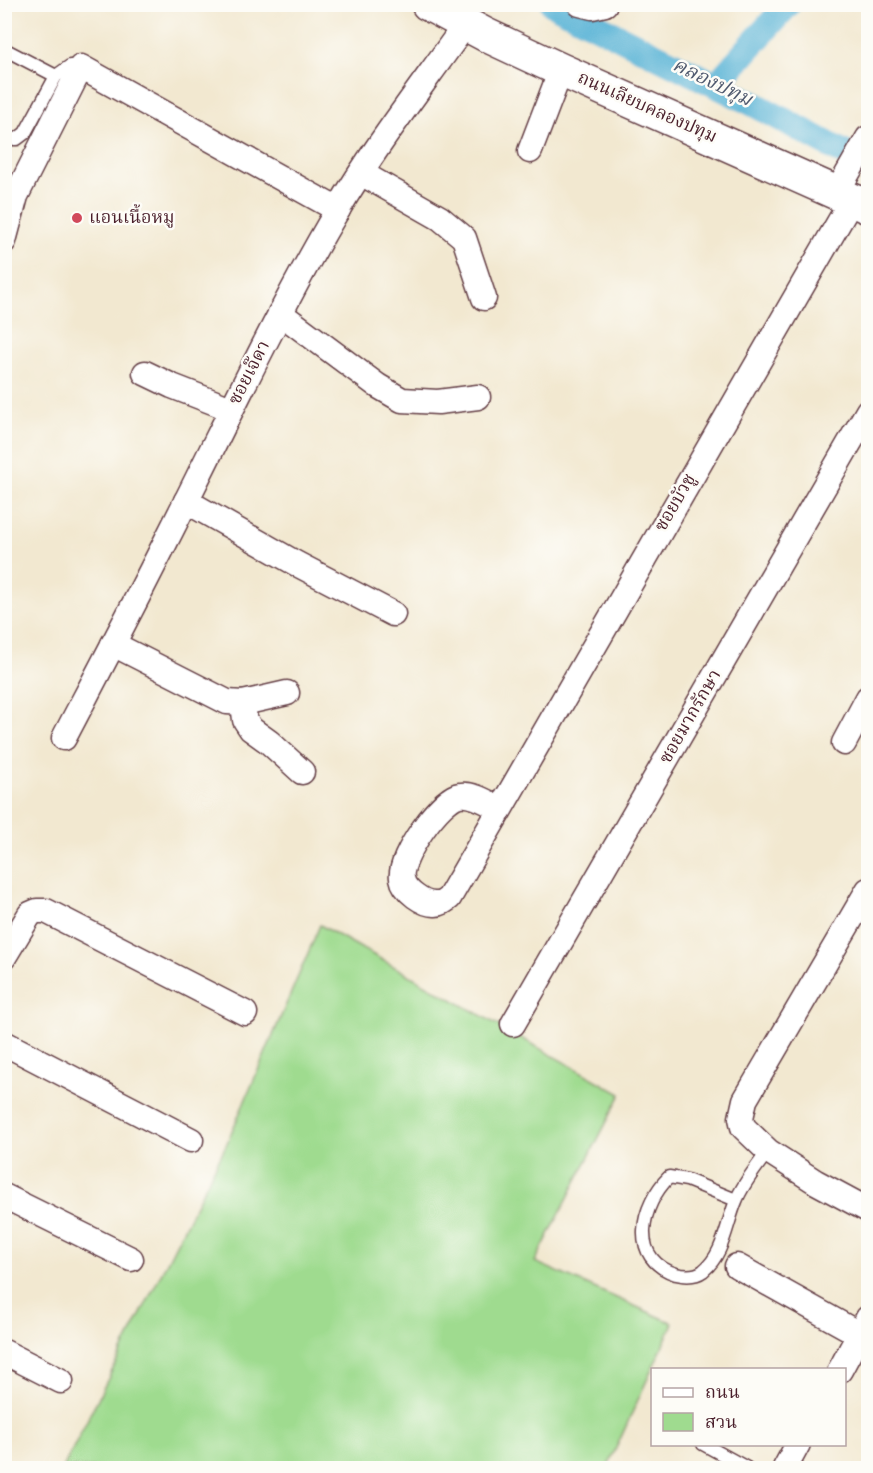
<svg xmlns="http://www.w3.org/2000/svg" width="873" height="1473" viewBox="0 0 873 1473" font-family="Vollkorn,'Noto Serif Thai',serif">
  <style>
    .green { fill: #9fdb8f; stroke: #747d5d; stroke-width: 1.5 }
    .lines { fill: none; stroke-linecap: round; stroke-linejoin: round }
    .canal { stroke: #58b3d6; stroke-width: 26 }
    .lane-casing { stroke: #633d44; stroke-width: 15 }
    .street-casing { stroke: #633d44; stroke-width: 27 }
    .secondary-casing { stroke: #633d44; stroke-width: 36 }
    .lane { stroke: #fff; stroke-width: 12 }
    .street { stroke: #fff; stroke-width: 24 }
    .secondary { stroke: #fff; stroke-width: 33 }
    .poi-dot { fill: #d1495b; stroke: #fdfcf7; stroke-width: 2 }
    .labels { text-anchor: middle; dominant-baseline: central; stroke-width: 5; stroke-linejoin: round; paint-order: stroke }
    .street-label { font-size: 18px; fill: #4a1f2b; stroke: #fdfcf7 }
    .poi-label { font-size: 18px; fill: #4a1f2b; stroke: #fdfcf7; text-anchor: start }
    .water-label { font-size: 20px; font-style: italic; fill: #505a6f; stroke: #fdfcf7 }
  </style>
  <rect width="100%" height="100%" fill="#fdfcf7"/>
  <filter id="ink" filterUnits="userSpaceOnUse"><feTurbulence type="fractalNoise" baseFrequency=".0167" numOctaves="2"/><feDisplacementMap in="SourceGraphic" scale="12" xChannelSelector="R" yChannelSelector="G"/><feConvolveMatrix kernelMatrix="1 2 1 2 8 2 1 2 1" color-interpolation-filters="sRGB"/></filter>
  <filter id="wash" filterUnits="userSpaceOnUse"><feTurbulence type="fractalNoise" baseFrequency=".008" numOctaves="4" result="noise"/><feDisplacementMap in="SourceGraphic" scale="24" xChannelSelector="R" yChannelSelector="G"/><feGaussianBlur stdDeviation="1.35" result="paint"/><feColorMatrix in="noise" values="0 0 0 0 0 0 0 0 0 0 0 0 0 0 0 0 0 1.4 0 .05"/><feComposite in="paint" operator="in"/></filter>
  <g filter="url(#wash)">
    <rect width="100%" height="100%" fill="#f2e8d0"/>
    <polygon class="green" points="320,925 621,1094 535,1262 673,1323 607,1468 63,1468 227,1143"/>
    <g class="lines">
      <g class="canal">
        <polyline points="553,4 750,102 868,166"/>
        <polyline points="716,85 788,4"/>
      </g>
    </g>
  </g>
  <g filter="url(#ink)">
    <g class="lines">
      <defs>
        <g id="lane">
          <polyline points="4,49 56,76"/>
          <polyline points="4,139 17,139 25,133 56,76 70,66 81,67"/>
          <path d="M736 1200 687 1180 669 1177C641 1205 628 1259 676 1274 685 1276 695 1277 703 1271 724 1254 726 1225 736 1201 743 1183 757 1167 768 1151"/>
          <polyline points="703,1444 747,1468"/>
        </g>
        <g id="street">
          <polyline points="580,4 592,7 605,4"/>
          <polyline points="530,151 561,70"/>
          <polyline points="361,173 440,218 464,238 484,298"/>
          <polyline points="837,192 868,138"/>
          <polyline points="4,241 16,196 81,67 338,210"/>
          <polyline points="280,313 378,386 402,400 438,402 478,397"/>
          <polyline points="145,373 172,386 231,409"/>
          <polyline points="186,501 297,564 393,614"/>
          <polyline points="113,644 227,702 243,703 287,693"/>
          <polyline points="243,703 245,720 251,729 269,742 302,772"/>
          <path d="M64 738C98 673 133 607 166 541 222 431 274 318 337 211 375 146 422 86 465 25"/>
          <polyline points="844,743 868,698"/>
          <path d="M499 808C488 803 473 793 460 795 441 797 398 859 402 878 404 891 424 905 436 904 441 904 445 901 449 898L853 198"/>
          <polyline points="868,890 745,1100 741,1118 743,1127 768,1151 816,1182 868,1210"/>
          <polyline points="4,957 30,914 37,911 46,911 245,1013"/>
          <polyline points="513,1024 868,411"/>
          <polyline points="4,1043 191,1140"/>
          <polyline points="4,1196 131,1259"/>
          <polyline points="737,1266 859,1334"/>
          <polyline points="4,1352 61,1381"/>
          <polyline points="840,1370 868,1318"/>
          <polyline points="785,1468 798,1444"/>
        </g>
        <polyline id="secondary" points="428,4 486,35 561,70 868,207"/>
      </defs>
      <use href="#lane" class="lane-casing"/>
      <use href="#street" class="street-casing"/>
      <use href="#secondary" class="secondary-casing"/>
      <use href="#lane" class="lane"/>
      <use href="#street" class="street"/>
      <use href="#secondary" class="secondary"/>
    </g>
  </g>
  <circle class="poi-dot" cx="77" cy="218" r="6"/>
  <g class="labels">
    <g class="street-label">
      <text transform="translate(647 108) rotate(24)">ถนนเลียบคลองปทุม</text>
      <text transform="translate(250 373) rotate(-63)">ซอยเจ๊ดา</text>
      <text transform="translate(676 503) rotate(-60)">ซอยบัวชู</text>
      <text transform="translate(691 717) rotate(-60)">ซอยมากรักษา</text>
    </g>
    <g class="poi-label">
      <text x="89" y="218">แอนเนื้อหมู</text>
    </g>
    <g class="water-label">
      <text transform="translate(712 83) rotate(26)">คลองปทุม</text>
    </g>
  </g>
  <rect width="873" height="1473" fill="none" stroke="#fdfcf7" stroke-width="24"/>
  <rect x="651" y="1368" width="195" height="78" fill="#fdfcf7" stroke="#b5a4a5" stroke-width="1.5"/>
  <rect x="663" y="1388" width="30" height="9" fill="#ffffff" stroke="#b5a4a5" stroke-width="1.5"/>
  <text x="705" y="1398" font-size="18" fill="#4a1f2b">ถนน</text>
  <rect x="663" y="1413" width="30" height="18" fill="#9fdb8f" stroke="#b5a4a5" stroke-width="1.5"/>
  <text x="705" y="1428" font-size="18" fill="#4a1f2b">สวน</text>
</svg>
